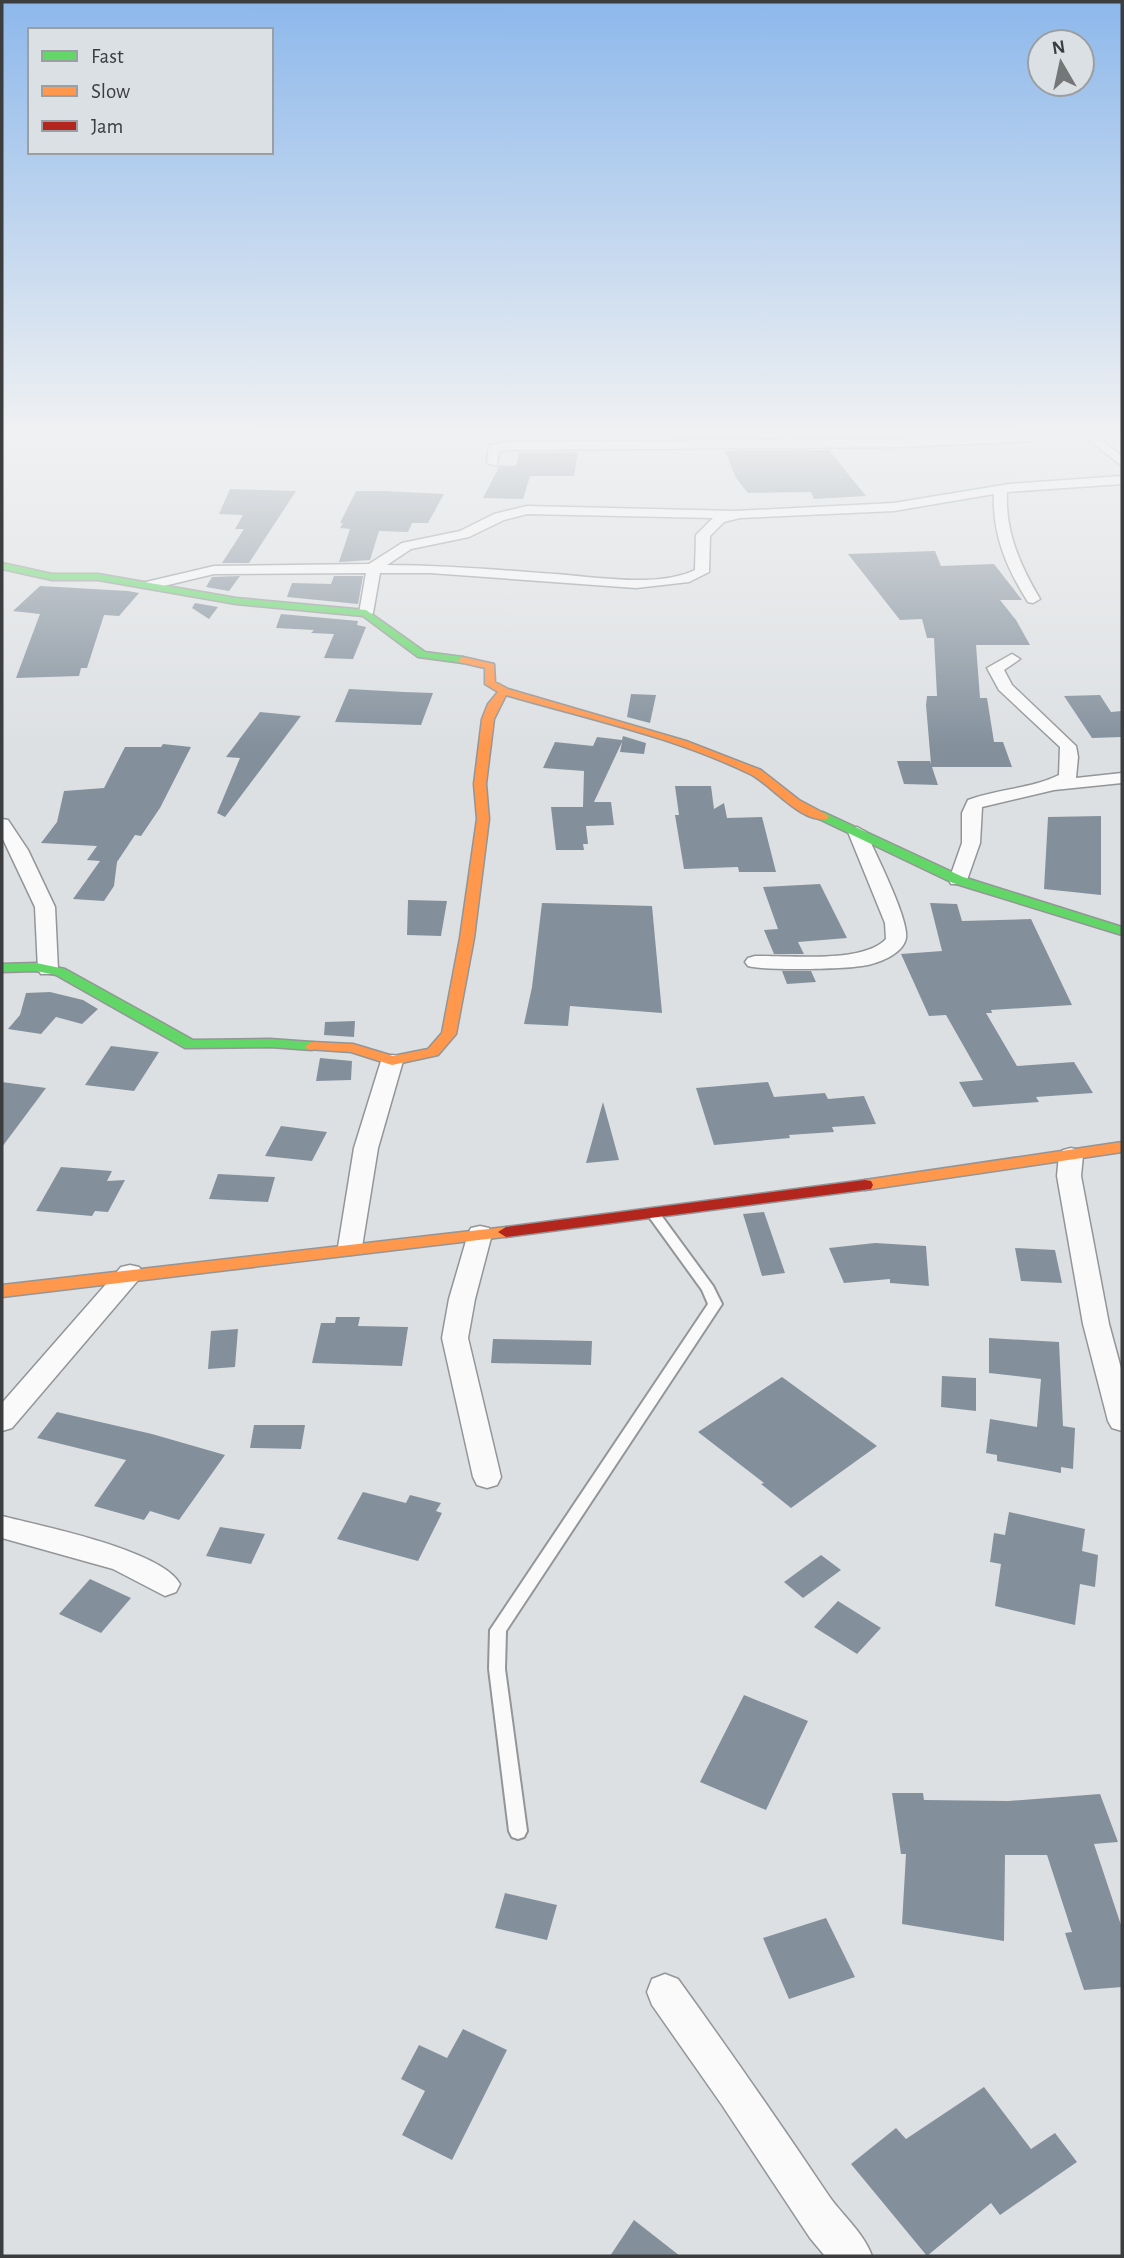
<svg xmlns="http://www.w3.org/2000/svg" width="1124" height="2258" viewBox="0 0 1124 2258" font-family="'Alegreya Sans',sans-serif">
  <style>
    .building { fill: #83909c }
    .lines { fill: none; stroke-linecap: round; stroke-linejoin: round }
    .lane-casing { stroke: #939597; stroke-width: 4 }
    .street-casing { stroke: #939597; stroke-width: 3 }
    .fast-casing { stroke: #939597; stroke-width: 3 }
    .slow-casing { stroke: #939597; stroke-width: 3 }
    .jam-casing { stroke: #939597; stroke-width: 3 }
    .lane { fill: #fafafb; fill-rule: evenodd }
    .street { fill: #fafafb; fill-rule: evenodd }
    .fast { fill: #63d668; fill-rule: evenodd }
    .slow { fill: #ff974d; fill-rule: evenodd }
    .jam { fill: #b3261e; fill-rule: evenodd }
  </style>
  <rect width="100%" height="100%" fill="#dde0e3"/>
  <g class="building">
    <polygon points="791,450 829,450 866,496 814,499 811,492 748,493 736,478 725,451"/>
    <polygon points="578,452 574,476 530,476 523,499 483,498 500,465 516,466 519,453"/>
    <polygon points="230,489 296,491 249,563 222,563 244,529 235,529 243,515 219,514"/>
    <polygon points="356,491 384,491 444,494 428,523 412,523 408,532 379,531 370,560 339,562 350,529 340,528 343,523 340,523"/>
    <polygon points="935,551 941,566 994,564 1022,600 1000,600 1016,620 1030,645 976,645 980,698 987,698 994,742 1003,742 1012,767 932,767 938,785 904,784 897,761 930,761 931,764 926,705 927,696 937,696 934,638 927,638 922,619 900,620 848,554"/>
    <polygon points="240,576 229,591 206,587 212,577"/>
    <polygon points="334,576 363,576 358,604 287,597 292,583 331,584"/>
    <polygon points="40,586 128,591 139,593 119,616 104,615 87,668 81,668 79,676 16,678 40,614 13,611"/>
    <polygon points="195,603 218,607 209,619 192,608"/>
    <polygon points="281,614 358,621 357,625 366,627 353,659 324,658 334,634 311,633 314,630 276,628"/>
    <polygon points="349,689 404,692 433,693 421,725 335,722"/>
    <polygon points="631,694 656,695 650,723 627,717"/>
    <polygon points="1100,695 1111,712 1122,711 1122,737 1092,738 1064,696"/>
    <polygon points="260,712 301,716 225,817 217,813 240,758 226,757"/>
    <polygon points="623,736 646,743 644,754 620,752 622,742 594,802 611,802 614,825 586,826 588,844 583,844 584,850 556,850 551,807 583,807 584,771 543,768 555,742 593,746 597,737 622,740"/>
    <polygon points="163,744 191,747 160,808 141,836 135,835 117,862 114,886 104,901 73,899 100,861 87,860 97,846 41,843 57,822 64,791 104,788 125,747 161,747"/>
    <polygon points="675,786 711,786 714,809 724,803 727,818 762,817 776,872 739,872 738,867 684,869 675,815 679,815"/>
    <polygon points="1101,816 1101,895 1044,889 1048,817"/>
    <polygon points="820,884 847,938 798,942 804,954 774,954 764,930 778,929 763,887"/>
    <polygon points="408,900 447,901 441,936 407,935"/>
    <polygon points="542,903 652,906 662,1013 570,1006 568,1026 524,1024 532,987"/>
    <polygon points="930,903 957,904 962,921 1031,919 1072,1005 991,1010 992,1013 986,1013 1017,1066 1074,1062 1093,1093 1036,1097 1039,1102 973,1107 959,1082 983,1080 946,1015 929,1016 901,954 942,951"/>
    <polygon points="782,971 811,971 816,982 787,984"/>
    <polygon points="50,992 83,1000 98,1009 82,1024 56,1017 41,1034 8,1029 20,1015 26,993"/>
    <polygon points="355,1021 354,1037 324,1035 325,1022"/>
    <polygon points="111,1046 159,1052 134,1091 85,1085"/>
    <polygon points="320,1058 352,1061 351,1080 316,1081"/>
    <polygon points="2,1082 46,1088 2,1147"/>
    <polygon points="768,1082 774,1097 825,1093 828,1099 864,1096 876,1124 832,1127 834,1132 789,1135 790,1138 714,1145 696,1088"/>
    <polygon points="603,1102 619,1160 586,1163"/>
    <polygon points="281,1126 327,1132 312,1161 265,1156"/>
    <polygon points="61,1167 112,1171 107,1181 125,1180 108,1212 95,1211 92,1216 36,1211"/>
    <polygon points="218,1174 275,1177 268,1202 209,1199"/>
    <polygon points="764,1212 785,1273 762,1276 743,1214"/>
    <polygon points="875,1243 926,1246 929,1286 890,1283 890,1279 844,1283 829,1248"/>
    <polygon points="1015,1248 1055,1250 1062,1283 1021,1281"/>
    <polygon points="336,1317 360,1317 358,1326 408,1327 402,1366 312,1363 321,1323 335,1323"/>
    <polygon points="238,1329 235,1367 208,1369 211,1331"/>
    <polygon points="989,1338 1059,1342 1063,1426 1075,1428 1073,1469 1061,1467 1061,1473 997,1461 997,1455 986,1453 990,1419 1037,1427 1041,1379 989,1373"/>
    <polygon points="493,1339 592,1341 591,1365 491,1363"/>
    <polygon points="942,1376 976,1378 976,1411 941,1407"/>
    <polygon points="782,1377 877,1446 791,1508 761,1484 764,1483 698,1432"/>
    <polygon points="57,1412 152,1434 225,1455 179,1520 150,1511 144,1520 94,1506 126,1460 37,1438"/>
    <polygon points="254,1425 305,1425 301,1449 250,1448"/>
    <polygon points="363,1492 406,1503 410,1495 441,1503 436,1511 442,1513 418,1561 337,1539"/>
    <polygon points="1009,1512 1085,1529 1082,1551 1098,1555 1095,1587 1080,1584 1075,1625 995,1606 1001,1564 990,1562 994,1533 1005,1535"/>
    <polygon points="220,1527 265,1534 251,1564 206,1556"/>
    <polygon points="821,1555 841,1570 803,1598 784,1582"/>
    <polygon points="90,1579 131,1598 101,1633 59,1614"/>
    <polygon points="838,1601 881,1628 857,1654 814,1627"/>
    <polygon points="744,1695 808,1721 766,1810 700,1782"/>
    <polygon points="892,1793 923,1793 924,1800 1008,1801 1100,1794 1118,1842 1094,1844 1122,1928 1122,1987 1084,1990 1065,1933 1072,1932 1047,1855 1005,1855 1004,1941 902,1924 906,1854 901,1854"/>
    <polygon points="505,1893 557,1905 547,1940 495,1928"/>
    <polygon points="826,1918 855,1977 789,1999 763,1938"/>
    <polygon points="463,2029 507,2050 452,2160 402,2135 425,2091 401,2079 419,2045 447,2058"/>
    <polygon points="984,2087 1031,2149 1055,2133 1077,2162 1000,2215 991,2203 927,2256 851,2164 896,2128 906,2139"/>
    <polygon points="634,2220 680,2256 610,2256"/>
  </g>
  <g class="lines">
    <defs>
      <polygon id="lane" points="653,1210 658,1211 713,1286 722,1304 506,1631 505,1669 527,1831 524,1837 518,1839 512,1837 509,1831 489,1669 490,1630 708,1304 702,1290 647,1214"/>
      <g id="street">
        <polygon points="1048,431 1071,431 1033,441 903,447 505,450 499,451 497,466 487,463 489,446 505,442 903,439 1033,435"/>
        <polygon points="1078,431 1091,431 1122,456 1122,466"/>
        <path d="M1122 476V484L1007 492C1005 532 1020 565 1040 599L1033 603 1028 602C1007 569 992 534 994 494L894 511 740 518 724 522 710 536 709 572 689 582 636 588 430 573H380L373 613 366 617 359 613 366 573 214 574 151 589 144 585 146 582 214 566 369 564 402 543 460 531 494 514 527 506 735 511 894 503 1009 484ZM527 514 713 518 696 535 695 570C657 588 597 577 555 574 499 570 443 565 387 565L411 549 469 537 504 520Z"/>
        <path d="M1012 654 1020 659 1004 670 1012 685 1076 746 1078 757 1076 778 1122 773V783L1054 790 982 807 980 843 967 880 965 884H951L949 880 962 843V813L968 800C997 789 1030 789 1059 775L1060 747 999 690 987 668Z"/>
        <polygon points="2,819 8,820 28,850 55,907 58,970 55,974 41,974 38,970 35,907 2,837"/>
        <path d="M857 827 866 832C875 853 909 919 906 938 903 955 876 964 862 966 841 969 767 971 748 966L745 962 748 958 755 956C788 955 863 964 886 939L885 923 848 832Z"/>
        <polygon points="392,1055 400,1056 403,1061 378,1148 362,1247 359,1253 350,1255 341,1253 338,1247 354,1148 381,1061 384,1056"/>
        <polygon points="1071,1148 1079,1150 1083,1155 1081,1176 1109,1324 1122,1372 1122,1431 1112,1428 1108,1421 1083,1324 1057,1176 1059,1155 1063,1150"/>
        <polygon points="480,1226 489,1228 492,1234 475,1299 468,1338 501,1477 497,1485 487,1488 477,1485 473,1477 442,1338 449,1299 468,1234 471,1228"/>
        <polygon points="130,1265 139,1267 143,1273 139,1279 12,1428 2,1431 2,1403 121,1267"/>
        <path d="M2 1516C41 1526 162 1550 180 1584L176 1592 165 1596 113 1569 2 1538Z"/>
        <path d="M665 1974 678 1979C730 2051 780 2123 829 2196 843 2216 864 2233 872 2256H825L810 2238 722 2105 652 2005 647 1992 652 1979Z"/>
      </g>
      <g id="fast">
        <polygon points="2,563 52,574 98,574 236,598 366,610 425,652 463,657 468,660 463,663 418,657 363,616 236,604 98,580 52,580 2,569"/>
        <polygon points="823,812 963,877 1122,927 1122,935 953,883 819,819 817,816"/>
        <polygon points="36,963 65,969 193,1040 270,1039 312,1042 319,1046 312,1050 270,1047 185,1048 56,975 36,971 2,972 2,964"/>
      </g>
      <g id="slow">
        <path d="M463 657 494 664 495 682 508 689 686 741 761 770 799 800 829 816 827 819C800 823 772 785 750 774 674 737 588 719 506 695L494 719 486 784 489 819 474 938 456 1034 438 1055 392 1065 351 1052 307 1049 305 1046 312 1042 353 1044 393 1056 428 1049 442 1033 460 938 477 819 474 784 482 719 488 704 498 692 485 684V668L459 662 458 660Z"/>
        <polygon points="1122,1142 1122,1152 865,1190 857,1185 865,1180"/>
        <polygon points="506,1227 512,1228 514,1232 512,1236 2,1297 2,1285"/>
      </g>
      <polygon id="jam" points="865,1180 871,1181 873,1185 871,1189 506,1237 498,1232 506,1227"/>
    </defs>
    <use href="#lane" class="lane-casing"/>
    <use href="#street" class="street-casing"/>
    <use href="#fast" class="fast-casing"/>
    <use href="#slow" class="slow-casing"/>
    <use href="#jam" class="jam-casing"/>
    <use href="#lane" class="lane"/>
    <use href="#street" class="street"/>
    <use href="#fast" class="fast"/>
    <use href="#slow" class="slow"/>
    <use href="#jam" class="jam"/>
  </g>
  <linearGradient id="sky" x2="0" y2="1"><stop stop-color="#8db8eb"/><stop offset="0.58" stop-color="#f0f1f2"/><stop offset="1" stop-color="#f0f1f2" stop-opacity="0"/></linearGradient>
  <rect width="1124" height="747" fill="url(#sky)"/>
  <rect width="1124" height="2258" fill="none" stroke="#3b3d3f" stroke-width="7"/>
  <rect x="28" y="28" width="245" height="126" fill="#dbe0e5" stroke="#9b9fa3" stroke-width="2"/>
  <rect x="42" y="51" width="35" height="10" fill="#63d668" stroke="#9b9fa3" stroke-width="2"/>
  <text x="91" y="63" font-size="21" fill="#3b3d3f">Fast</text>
  <rect x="42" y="86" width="35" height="10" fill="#ff974d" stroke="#9b9fa3" stroke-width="2"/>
  <text x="91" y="98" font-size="21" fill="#3b3d3f">Slow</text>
  <rect x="42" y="121" width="35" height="10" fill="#b3261e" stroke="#9b9fa3" stroke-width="2"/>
  <text x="91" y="133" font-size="21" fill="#3b3d3f">Jam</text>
  <g transform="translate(1061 63) rotate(351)"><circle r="33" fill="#dbe0e5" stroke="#9b9fa3" stroke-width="2"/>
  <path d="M0-5L12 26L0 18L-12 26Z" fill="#747678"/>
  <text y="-10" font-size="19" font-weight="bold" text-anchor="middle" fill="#3b3d3f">N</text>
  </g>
</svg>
